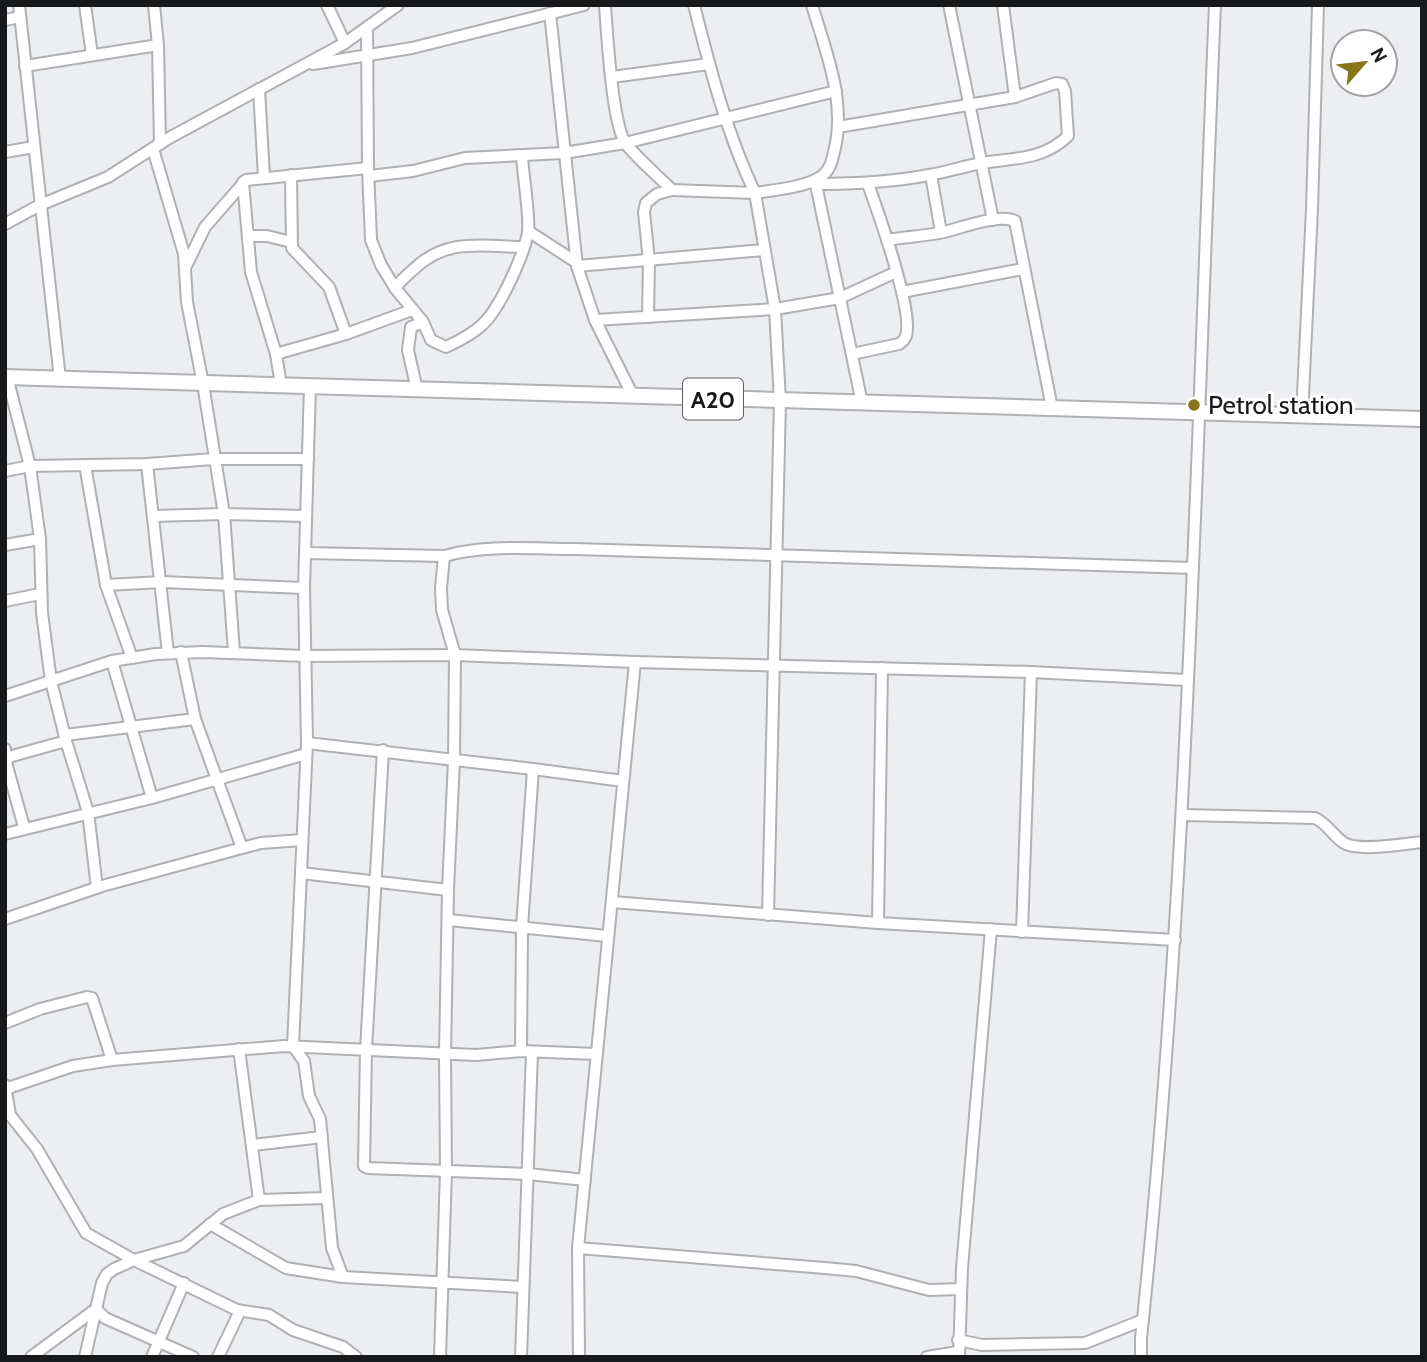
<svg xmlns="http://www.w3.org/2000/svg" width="1427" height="1362" viewBox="0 0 1427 1362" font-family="Cabin,sans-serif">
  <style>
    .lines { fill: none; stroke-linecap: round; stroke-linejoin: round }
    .minor-casing { stroke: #afb1b4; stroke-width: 14 }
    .major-casing { stroke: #afb1b4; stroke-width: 18 }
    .minor { stroke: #fff; stroke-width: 10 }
    .major { stroke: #fff; stroke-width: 14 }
    .poi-dot { fill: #897519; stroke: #fff; stroke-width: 2.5 }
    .labels { text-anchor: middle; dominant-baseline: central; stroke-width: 6; stroke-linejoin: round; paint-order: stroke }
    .shield { fill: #fff; stroke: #5d5e5f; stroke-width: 2 }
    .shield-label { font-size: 24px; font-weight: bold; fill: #18191a }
    .poi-label { font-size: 26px; fill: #18191a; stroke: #fff; text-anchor: start }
  </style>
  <rect width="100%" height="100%" fill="#eceef1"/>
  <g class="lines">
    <defs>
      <g id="minor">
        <polyline points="19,5 60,379"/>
        <polyline points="85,5 92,55"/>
        <polyline points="154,5 158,45 160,144"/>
        <polyline points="327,5 345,43"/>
        <path d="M605 5C607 33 612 125 626 144 639 160 657 175 672 190L755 193C727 134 710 69 694 5"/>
        <polyline points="949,5 993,220"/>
        <polyline points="1003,5 1015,97"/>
        <polyline points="550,13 577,266 595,320 633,396"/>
        <polyline points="5,20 20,17"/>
        <polyline points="367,29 368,168 371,240 381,265 395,288 423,322 411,327 408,350 417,390"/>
        <polyline points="313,64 412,48 584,5"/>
        <polyline points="25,66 158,45"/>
        <polyline points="612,77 709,64"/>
        <polyline points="259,89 264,177"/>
        <polyline points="153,149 184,254 187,302 203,384 224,514 234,652"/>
        <polyline points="5,152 34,147"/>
        <polyline points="291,175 292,248 329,287 346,334"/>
        <polyline points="931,175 941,232"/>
        <polyline points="369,176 413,171 465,158 564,153 625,143 836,91"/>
        <polyline points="815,180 862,403"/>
        <polyline points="243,182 251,272 276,354 281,385"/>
        <path d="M816 184C855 184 892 182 929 175 947 172 965 166 982 163 1014 158 1043 160 1068 136L1065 91 1062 84 1056 83 1015 97 838 127"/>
        <polyline points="5,224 40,205 108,177 169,138 345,43 398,5"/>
        <polyline points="528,231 576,262"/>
        <polyline points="248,236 267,236 291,242"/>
        <path d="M887 240C906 237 925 236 944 232 961 228 1000 213 1015 221L1052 408"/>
        <polyline points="186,266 205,227 246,180 368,168"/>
        <polyline points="577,266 764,250"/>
        <path d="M395 288C400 281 407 275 414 269 446 238 481 246 523 247"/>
        <polyline points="902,292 1023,269"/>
        <polyline points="648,317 649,261 644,212 646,203 657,194 672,190"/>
        <polyline points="595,320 775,309 840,298 896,272"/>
        <path d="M423 322 431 340 446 347C459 341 473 334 483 324 500 308 524 255 528 232 530 216 523 175 522 156"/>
        <polyline points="276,354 346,334 412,310"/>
        <path d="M852 354 899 344C903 341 904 341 906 336 914 311 878 212 868 184"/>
        <polyline points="7,377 30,466 40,539 42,613 51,681 66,741 88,812 97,888"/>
        <polyline points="310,386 304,588 307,743 293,1046 304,1061 309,1096 320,1119 332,1248 343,1277"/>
        <polyline points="1302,415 1312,209 1318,5"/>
        <polyline points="147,464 168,653"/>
        <polyline points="85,465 106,585 132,658"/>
        <polyline points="5,471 30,466 147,464 214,459 308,459"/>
        <polyline points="153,516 224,514 306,516"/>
        <polyline points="5,545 40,539"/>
        <path d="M306 553 444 556C486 544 532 549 575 549L1192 568"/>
        <polyline points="106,585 162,582 304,588"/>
        <polyline points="5,601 40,594"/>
        <polyline points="181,652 195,719 242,848"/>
        <polyline points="112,661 152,798"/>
        <polyline points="5,696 112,661 156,654 202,652 305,656 455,655 635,662"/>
        <polyline points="65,735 195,719"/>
        <polyline points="307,743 533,769"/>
        <polyline points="5,749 7,766 24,827"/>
        <polyline points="383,750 366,1050 364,1166 368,1168 528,1174 585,1180"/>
        <polyline points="5,758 66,741"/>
        <path d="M1183 815 1315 818C1328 824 1333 836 1344 843 1359 852 1404 844 1422 842"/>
        <polyline points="5,834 152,798 306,754"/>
        <polyline points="301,873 448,890"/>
        <polyline points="612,902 878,923 1175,940"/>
        <path d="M768 915 780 401 775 309 755 193C774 190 808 187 822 176 830 170 832 161 834 152 847 103 826 52 812 5"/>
        <polyline points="5,919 102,886 242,848 261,843 302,840"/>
        <polyline points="449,920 607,936"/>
        <polyline points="878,923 882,668"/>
        <polyline points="1022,932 1031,672"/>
        <polyline points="5,1023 40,1009 87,997 92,998 112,1060"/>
        <polyline points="239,1049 259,1200"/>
        <polyline points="521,1051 522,927 533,769 623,781"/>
        <polyline points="5,1085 10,1115 37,1149 86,1233 134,1260 237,1310 269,1315 293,1330 343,1347 356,1357"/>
        <polyline points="5,1089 73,1066 112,1060 284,1046 476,1055 521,1051 597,1054"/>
        <polyline points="253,1145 322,1137"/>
        <polyline points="210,1224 286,1268 343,1277 523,1287"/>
        <polyline points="578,1248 825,1268 856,1271 929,1290 961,1289"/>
        <polyline points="958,1340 982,1345 1085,1343 1143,1320"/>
        <polyline points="31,1357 96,1309 105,1318 193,1357"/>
        <polyline points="85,1357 102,1283 107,1274 114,1269 134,1260 184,1246 223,1214 259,1200 327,1198"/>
        <polyline points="152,1357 184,1283"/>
        <polyline points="218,1357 240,1311"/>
        <polyline points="440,1357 446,1171 445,1054 448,890 454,760 455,655 442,610 441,588 444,556"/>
        <polyline points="521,1357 532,1052"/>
        <polyline points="579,1357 578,1248 635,662 1031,672 1187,680"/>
        <polyline points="927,1357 958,1352"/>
        <polyline points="959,1357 962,1268 991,929"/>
        <path d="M1141 1357V1338C1188 895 1196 450 1215 5"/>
      </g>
      <polyline id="major" points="5,377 1422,419"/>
    </defs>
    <use href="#minor" class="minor-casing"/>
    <use href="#major" class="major-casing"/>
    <use href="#minor" class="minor"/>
    <use href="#major" class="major"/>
  </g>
  <circle class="poi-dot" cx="1194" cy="405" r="7"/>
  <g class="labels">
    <rect class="shield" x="683" y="378.5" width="60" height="41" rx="5"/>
    <g class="shield-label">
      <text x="713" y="399">A20</text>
    </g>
    <g class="poi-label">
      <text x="1208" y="405">Petrol station</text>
    </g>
  </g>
  <rect width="1427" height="1362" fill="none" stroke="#18191a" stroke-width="14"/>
  <g transform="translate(1364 63) rotate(62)"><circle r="33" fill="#ffffff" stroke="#a3a3a3" stroke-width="2"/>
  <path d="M0-5L12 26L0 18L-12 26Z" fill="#897519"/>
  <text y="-10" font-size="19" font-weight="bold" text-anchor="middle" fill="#18191a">N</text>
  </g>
</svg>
